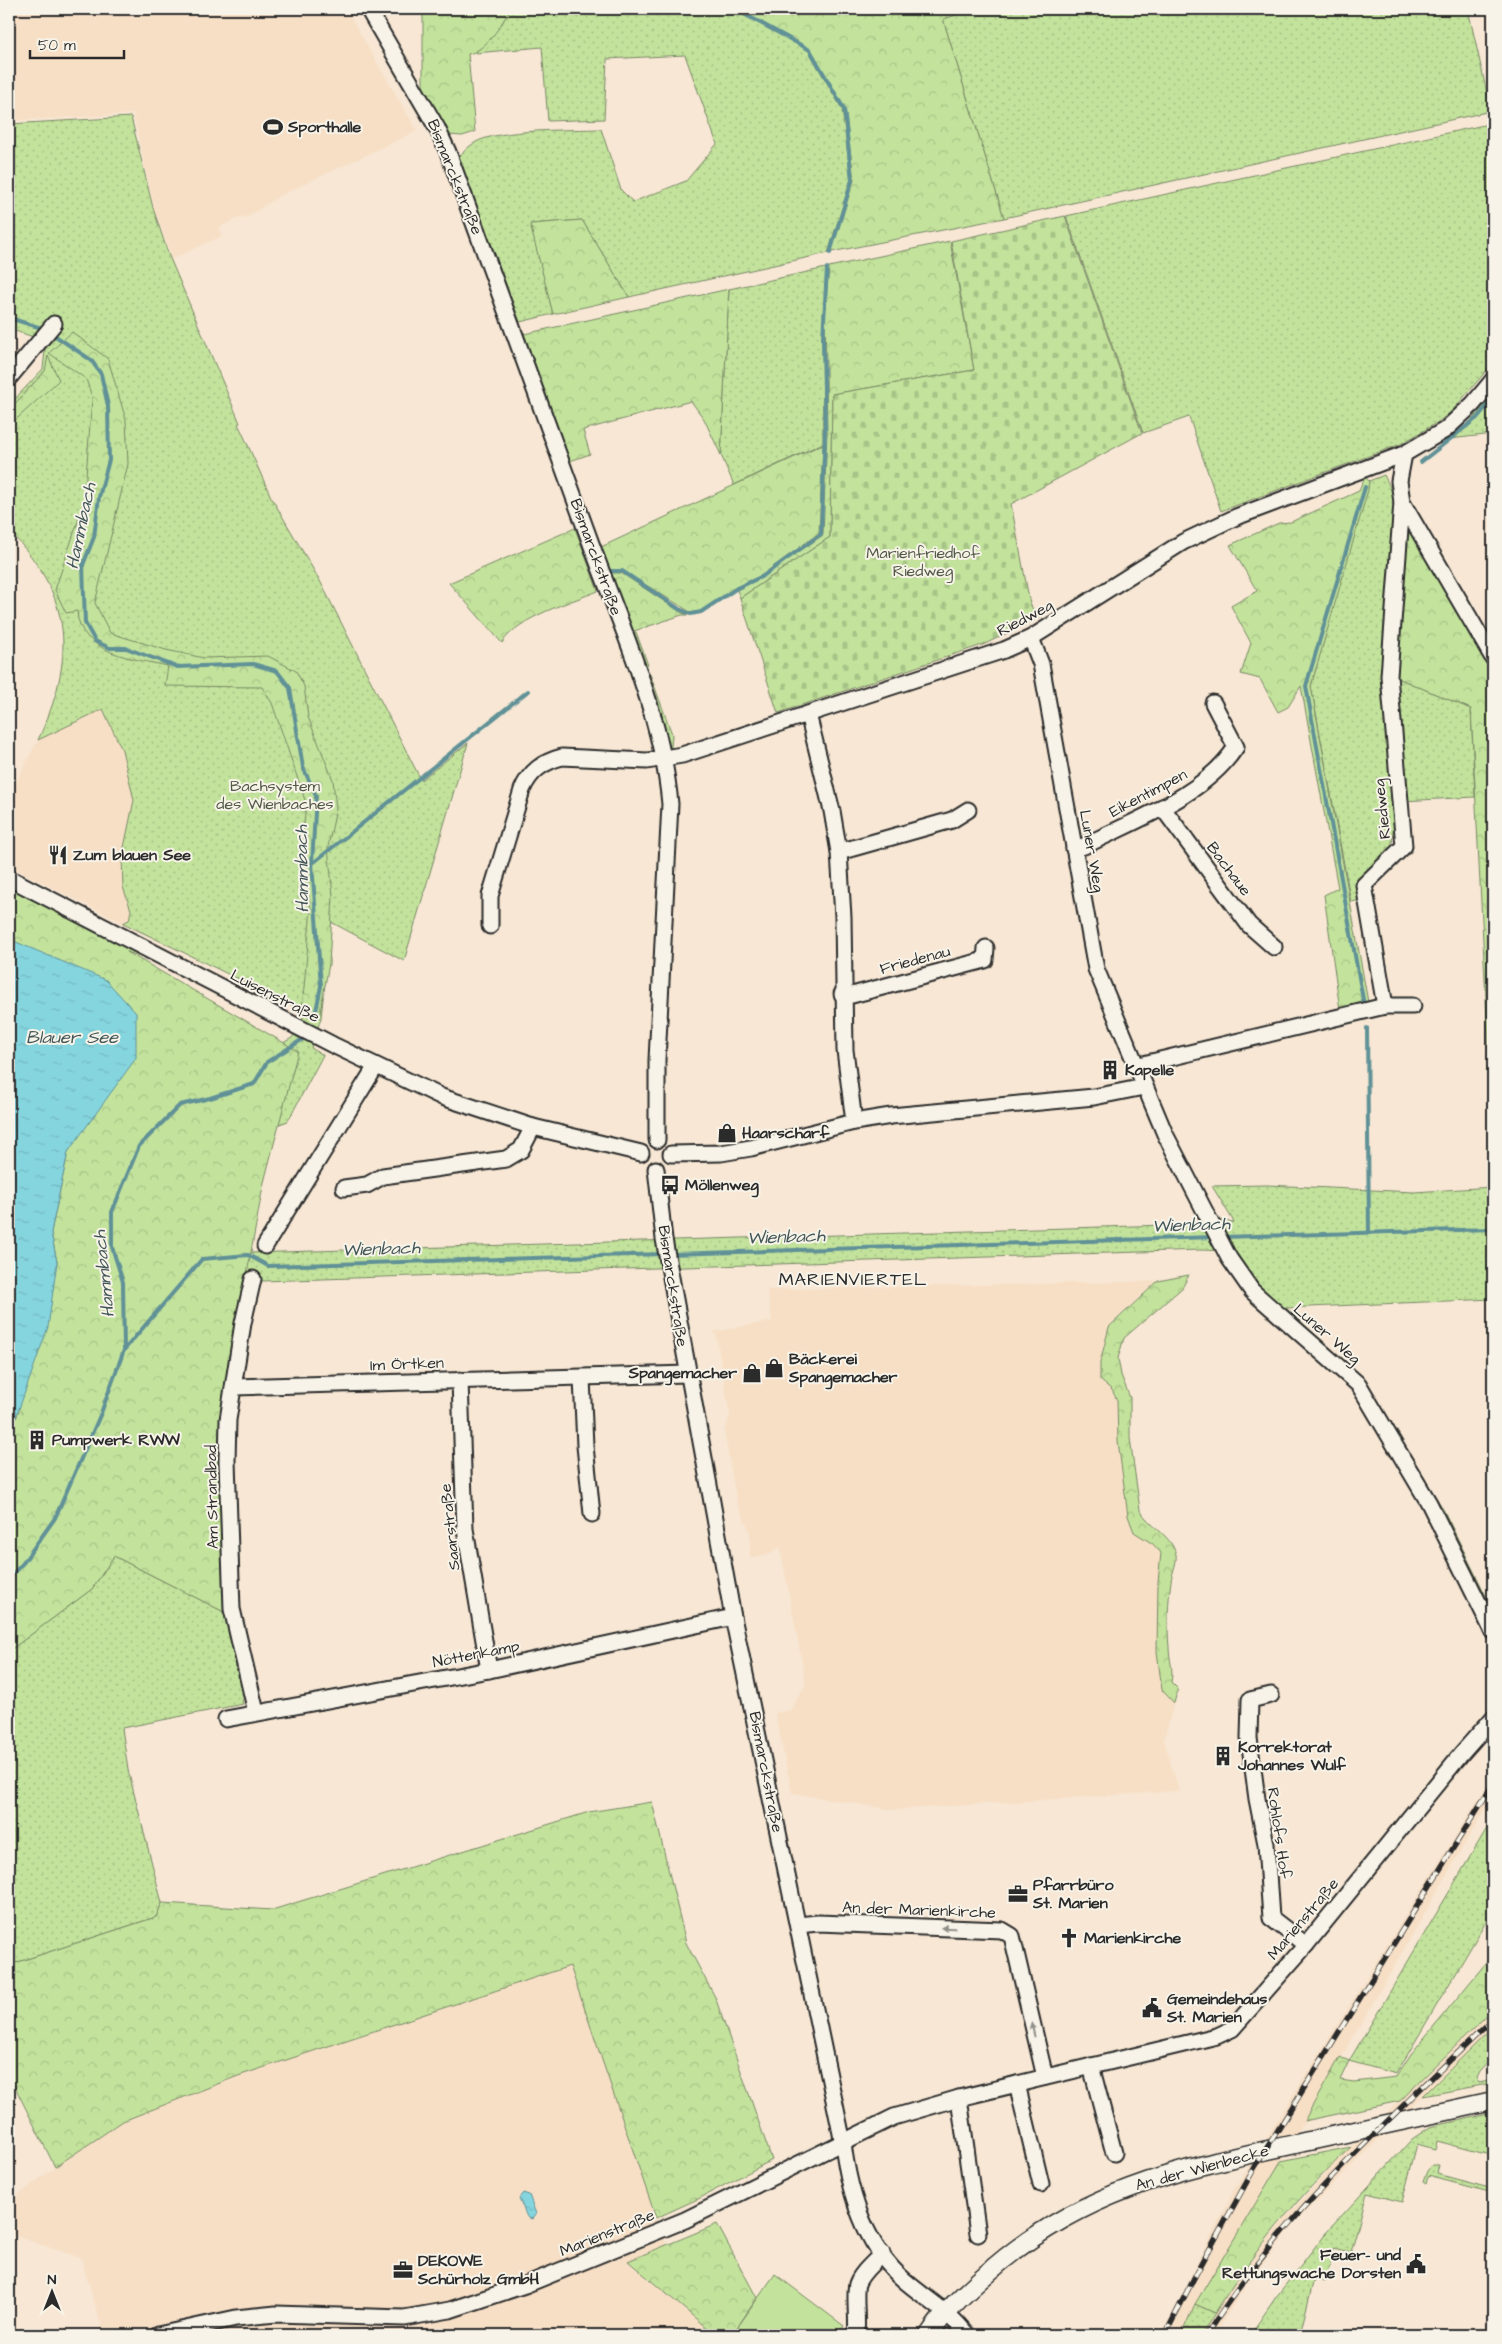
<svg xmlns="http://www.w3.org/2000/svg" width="1502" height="2344" viewBox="0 0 1502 2344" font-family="'Architects Daughter',sans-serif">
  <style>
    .built { fill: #f7dfc6 }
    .green { fill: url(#green-dots); stroke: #778764 }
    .forest { fill: url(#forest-crowns); stroke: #778764 }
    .cemetery { fill: url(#cemetery-stones); stroke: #778764 }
    .pitch { fill: #c3e39c; stroke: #778764 }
    .water { fill: url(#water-ripples); stroke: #619197 }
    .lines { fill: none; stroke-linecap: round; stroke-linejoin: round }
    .stream { stroke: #619197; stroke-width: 4 }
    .minor-casing { stroke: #2b2b2b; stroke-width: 19 }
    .tertiary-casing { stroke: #2b2b2b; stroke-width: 21 }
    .minor { stroke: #f7f3e8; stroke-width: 15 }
    .tertiary { stroke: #f7f3e8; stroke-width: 18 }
    .rail-casing { stroke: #2b2b2b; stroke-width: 5.5 }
    .rail { stroke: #f7f3e8; stroke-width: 4; stroke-dasharray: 11; stroke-linecap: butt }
    .oneway { fill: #918f8a }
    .labels { text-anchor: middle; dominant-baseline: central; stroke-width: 4; stroke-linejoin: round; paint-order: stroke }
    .poi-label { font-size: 16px; font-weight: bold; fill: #2b2b2b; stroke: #f7f3e8; text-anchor: start }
    .street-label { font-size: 16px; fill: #2b2b2b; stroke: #f7f3e8 }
    .park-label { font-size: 16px; fill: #515947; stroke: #f7f3e8 }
    .water-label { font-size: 18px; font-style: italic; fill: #425658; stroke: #f7f3e8 }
    .neighbourhood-label { font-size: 18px; letter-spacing: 1px; fill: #2b2b2b; stroke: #f7f3e8 }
  </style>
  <defs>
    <pattern id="green-dots" width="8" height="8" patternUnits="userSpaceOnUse" patternTransform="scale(1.25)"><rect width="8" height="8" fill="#c3e39c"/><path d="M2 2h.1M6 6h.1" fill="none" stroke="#a8c387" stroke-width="1.8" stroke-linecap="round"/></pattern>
    <pattern id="forest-crowns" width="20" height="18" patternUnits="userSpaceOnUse" patternTransform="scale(1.25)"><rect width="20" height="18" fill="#c3e39c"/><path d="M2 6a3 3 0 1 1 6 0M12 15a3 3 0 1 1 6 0" fill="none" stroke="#a8c387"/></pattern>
    <pattern id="cemetery-stones" width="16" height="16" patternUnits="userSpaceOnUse" patternTransform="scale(1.25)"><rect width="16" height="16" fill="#c3e39c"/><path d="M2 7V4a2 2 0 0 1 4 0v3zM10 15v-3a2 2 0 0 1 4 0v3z" fill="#a8c387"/></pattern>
    <pattern id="water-ripples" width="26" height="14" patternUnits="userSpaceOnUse" patternTransform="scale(1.25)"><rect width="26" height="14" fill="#85d5df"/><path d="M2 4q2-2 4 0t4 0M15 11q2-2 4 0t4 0" fill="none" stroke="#73b7c0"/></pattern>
  </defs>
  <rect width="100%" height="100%" fill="#f7e7d4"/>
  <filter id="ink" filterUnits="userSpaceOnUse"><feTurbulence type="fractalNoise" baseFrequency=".02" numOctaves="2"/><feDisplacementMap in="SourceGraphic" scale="10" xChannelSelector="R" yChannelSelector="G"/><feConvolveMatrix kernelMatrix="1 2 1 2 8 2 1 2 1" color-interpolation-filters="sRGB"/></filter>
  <g filter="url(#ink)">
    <g class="built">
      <polygon points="9,9 346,9 417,131 281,195 244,219 243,216 222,226 219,229 222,236 172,259 155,212 133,114 9,121"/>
      <polygon points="103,708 122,750 131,784 137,818 135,888 129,920 123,923 9,866 9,796 38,740"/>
      <polygon points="1157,1281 1109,1326 1100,1363 1100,1380 1112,1390 1117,1400 1118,1441 1128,1517 1134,1532 1153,1544 1161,1553 1158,1582 1162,1690 1174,1703 1164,1740 1179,1791 893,1810 792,1793 775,1713 790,1710 806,1684 780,1547 768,1554 750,1558 750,1531 737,1503 724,1431 730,1416 716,1335 713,1332 772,1321 767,1290"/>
      <polygon points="1493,1776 1493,1795 1262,2195 1195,2304 1181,2335 1162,2335 1234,2190"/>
      <polygon points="571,1966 656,2218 667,2245 628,2262 715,2335 104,2335 81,2258 9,2234 9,2202 55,2167 123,2121 238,2076"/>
      <polygon points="1493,2009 1493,2027 1296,2221 1248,2282 1214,2335 1201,2335 1234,2282 1282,2221 1345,2152 1436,2067"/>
    </g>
    <g class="green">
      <path d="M510 9H732L808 50 842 109 851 179 828 253 629 297 582 220 531 224 553 314 520 322 459 157C464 151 469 146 476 142 500 129 572 130 601 129L621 190 633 202 686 181 717 144 685 55 607 59 604 119 548 121 542 47 475 53 501 25Z"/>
      <polygon points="954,9 1468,9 1491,111 1004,218 943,19 955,15"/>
      <path d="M131 117 153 208 169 256 240 423 238 424 242 432 271 497 320 581 421 780 468 743 404 961 331 922 321 1018 311 1048 323 1055 288 1121 274 1126 249 1253 1200 1224 1207 1219 1234 1222 1212 1186 1267 1185 1414 1192 1493 1187V1299L1286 1308 1366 1380 1443 1509 1493 1610V1616L1451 1534 1367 1385 1250 1282 1230 1251 1200 1250 262 1281 232 1278 281 1044 292 1038 306 1012 123 923 129 920 131 910 123 887 122 857 134 800 122 750 103 709 38 740C76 659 74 597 9 531V405L43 369 46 341 9 329V124Z"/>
      <polygon points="1493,123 1493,363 1452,411 1438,422 1401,444 1221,511 1189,417 1143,433 1066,216"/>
      <polygon points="826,268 822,338 823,443 734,485 721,455 729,289"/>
      <polygon points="524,332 631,633 636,632 648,665 643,666 522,335"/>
      <polygon points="1493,396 1493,434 1450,439 1466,426"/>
      <polygon points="1384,475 1398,503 1395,810 1390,867 1362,900 1351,902 1311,686 1369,481"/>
      <polygon points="650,674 672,734 671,748 668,746 643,676"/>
      <polygon points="1393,676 1471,709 1475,797 1402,801"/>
      <polygon points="114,1556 226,1613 243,1704 122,1728 128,1770 162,1903 156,1917 9,1965 9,1651 92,1589"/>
      <polygon points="1493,1818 1493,1910 1396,2074 1349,2061"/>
      <polygon points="1493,2027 1493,2057 1479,2072 1476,2078 1479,2083 1493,2080 1493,2083 1423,2096"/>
      <polygon points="1493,2113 1493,2156 1437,2141 1435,2149 1417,2144 1402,2202 1367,2193 1351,2252 1334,2248 1325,2282 1314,2279 1301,2330 1321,2335 1250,2335 1276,2297 1325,2234 1412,2139 1430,2127"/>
      <polygon points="1432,2165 1439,2165 1437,2174 1493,2189 1493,2193 1428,2176 1426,2184 1423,2182 1427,2171"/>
      <polygon points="1195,2304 1215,2313 1201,2335 1181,2335"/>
    </g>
    <g class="forest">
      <path d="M423 9H510C502 24 486 51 468 54L475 132 462 136 449 135 423 92Z"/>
      <polygon points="739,9 954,9 956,15 943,19 1004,218 831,252 854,180 845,109 811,50"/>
      <polygon points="582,220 629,297 553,314 530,224"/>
      <polygon points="950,241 974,370 832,394 830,537 740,598 737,590 763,577 823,535 827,432 825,309 829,267"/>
      <polygon points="729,289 721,455 704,419 691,401 583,430 590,454 570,461 524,334"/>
      <path d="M72 332 108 359 126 420 128 464 95 603 110 633 166 650 204 658 268 656 296 671 304 686 308 717 333 780 336 809 328 847 333 896 329 964 319 1018 302 1010 311 908 301 857 306 803 272 703 262 687 165 686 168 666C136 659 79 654 77 611L66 613 55 590 84 503 92 397 86 379 49 353Z"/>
      <polygon points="48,356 59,380 9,426 9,410 45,371"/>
      <polygon points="823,444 819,533 762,575 736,587 701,611 692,613 623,571 609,571 601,547"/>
      <polygon points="1365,477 1369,481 1368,490 1311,686 1368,1002 1369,1014 1340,1010 1324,895 1338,888 1301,686 1288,707 1278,712 1260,679 1241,674 1251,643 1231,606 1257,591 1230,545 1279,523 1291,522 1359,491"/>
      <polygon points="1405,516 1493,664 1493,1083 1490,1076 1471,709 1393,676"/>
      <path d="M575 528 598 591C571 602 518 617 502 643L449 583Z"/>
      <polygon points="610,573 621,573 682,613 692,615 682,615 631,632"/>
      <polygon points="9,886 152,960 127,952 298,1051 263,1186 220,1422 226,1613 114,1556 92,1589 9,1651 9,1437 17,1416 57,1262 51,1232 68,1152 95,1112 136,1013 36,952 9,939"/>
      <path d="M1189 1275 1182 1288 1124 1338 1118 1358 1121 1375 1130 1398V1438L1140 1510C1149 1526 1169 1534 1175 1551 1179 1561 1172 1571 1171 1581 1168 1602 1167 1626 1169 1647 1169 1660 1174 1669 1171 1682L1178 1689 1174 1703 1162 1690 1157 1651 1158 1582 1161 1553 1153 1544 1134 1532 1128 1516 1118 1441 1117 1400 1112 1390 1100 1380V1363L1109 1327 1158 1281Z"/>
      <polygon points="652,1802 686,1943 715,1997 772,2160 700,2198 656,2218 570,1966 238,2076 123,2121 55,2167 9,2075 9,1965 156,1917 162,1903 272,1910 589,1812"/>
      <polygon points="1490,1958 1493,1959 1493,2009 1400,2101 1304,2121 1340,2057 1349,2061 1340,2080 1354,2082 1396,2077 1411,2054"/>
      <path d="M1351 2147C1299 2195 1252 2253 1215 2313L1195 2304 1281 2161Z"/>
      <polygon points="717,2224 757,2298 732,2335 715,2335 628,2261"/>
    </g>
    <polygon class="cemetery" points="1065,216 1142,433 1011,504 1030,604 1034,611 1042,616 985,644 778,713 740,598 830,537 832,394 974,370 951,241"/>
    <polygon class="pitch" points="775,2274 844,2326 837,2335 732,2335"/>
    <g class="water">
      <polygon points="9,939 106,980 136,1013 136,1058 68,1152 51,1232 57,1262 48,1327 9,1437"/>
      <polygon points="523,2193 529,2195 536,2214 532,2219 527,2217 519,2198"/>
    </g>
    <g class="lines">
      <g class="stream">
        <polyline points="735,9 810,50 844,109 852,180 830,253"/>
        <polyline points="9,318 45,329"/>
        <polyline points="51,333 91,360 101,374 108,406 109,460 99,497 94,537 83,565 85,623 95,641 110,648 126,648 177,667 253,664 277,671 290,688 303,767 316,796 312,863 321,986 315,1016"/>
        <polyline points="1421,462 1477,418 1493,399"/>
        <polyline points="609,571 622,571 679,609 691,614 701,612 737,588 763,576 821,534 825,432 823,339 827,268"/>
        <polyline points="313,863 528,691"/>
        <polyline points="1364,1005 1306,686 1365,487"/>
        <polyline points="1367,1028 1369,1233"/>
        <polyline points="1223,1237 1493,1229"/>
        <polyline points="671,1254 1214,1237"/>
        <polyline points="124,1350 202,1259 248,1255 268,1266 664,1254"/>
        <polyline points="9,1578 23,1563 55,1518 101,1413 124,1350 123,1282 112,1247 112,1212 139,1146 180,1105 210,1098 254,1084 267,1062 303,1039"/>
      </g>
      <defs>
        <g id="minor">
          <path d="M368 9 437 128 448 152C496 284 545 417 593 549 623 631 662 716 670 804L657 1060V1140"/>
          <polyline points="9,378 54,324"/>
          <polyline points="1402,502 1493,658"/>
          <polyline points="1031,638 1041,664 1096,969 1165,1134 1229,1258 1252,1291 1359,1385 1429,1503 1493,1632"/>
          <polyline points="808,714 832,811 839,852 843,917 845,1050 854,1122"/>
          <polyline points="1162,807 1249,925 1274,947"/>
          <path d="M1074 849 1084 846C1135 820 1204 796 1236 747L1213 703"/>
          <polyline points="839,852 952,820 968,810"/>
          <polyline points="9,878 333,1045 442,1097 533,1127 641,1153"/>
          <path d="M490 926V896L522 790C530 771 543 762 562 757L647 761 682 755 1004 650 1031 638 1183 542 1236 517 1404 454 1445 430 1473 404 1493 380"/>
          <polyline points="842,994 852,995 985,960 986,948"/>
          <polyline points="1385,1006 1364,885 1404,846 1389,676 1402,502 1399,481 1404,454"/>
          <polyline points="1135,1066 1385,1006 1413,1006"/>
          <polyline points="671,1154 721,1153 751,1148 854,1122 891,1116 1094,1097 1144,1087"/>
          <path d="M656 1169 664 1239 733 1617 843 2143C849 2193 864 2245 904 2280 926 2299 950 2312 967 2335"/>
          <polyline points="344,1188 367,1185 383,1176 506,1159 521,1150 533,1127"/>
          <polyline points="265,1246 376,1066"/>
          <polyline points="253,1279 243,1323 228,1420 227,1461 232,1609 256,1712"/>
          <polyline points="582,1378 585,1446 592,1514"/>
          <polyline points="460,1380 465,1529 489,1670"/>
          <polyline points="234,1387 688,1374"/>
          <polyline points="1271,1695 1250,1700 1249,1738 1257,1799 1266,1844 1271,1918 1306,1945"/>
          <polyline points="226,1719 489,1670 733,1617"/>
          <polyline points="798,1925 818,1923 1002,1930 1012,1936 1045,2077"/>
          <polyline points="1091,2066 1114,2153"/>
          <polyline points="1017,2084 1041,2184"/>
          <polyline points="959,2098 978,2234"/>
          <polyline points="158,2335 236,2318 276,2314 404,2318 450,2310 525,2285 685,2220 894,2117 959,2098 1217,2036 1232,2029 1306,1945 1462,1753 1493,1718"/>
          <path d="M856 2335C858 2321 854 2293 857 2284 861 2272 875 2262 882 2253"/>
        </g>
        <path id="tertiary" d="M929 2335C944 2312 963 2295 983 2277 1080 2188 1185 2168 1309 2141 1370 2128 1432 2114 1493 2101"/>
      </defs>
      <use href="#minor" class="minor-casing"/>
      <use href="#tertiary" class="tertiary-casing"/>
      <use href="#minor" class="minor"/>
      <use href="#tertiary" class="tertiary"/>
      <defs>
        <g id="rail">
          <polyline points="1165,2335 1196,2274 1255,2167 1493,1784"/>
          <path d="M1206 2335C1285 2212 1390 2119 1493 2019"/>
        </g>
      </defs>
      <use href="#rail" class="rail-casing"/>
      <use href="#rail" class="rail"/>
    </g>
    <defs><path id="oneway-solid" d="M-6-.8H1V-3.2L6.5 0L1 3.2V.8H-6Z" transform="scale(1.25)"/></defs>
    <g class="oneway">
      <use href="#oneway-solid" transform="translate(948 1928) rotate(-178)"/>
      <use href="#oneway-solid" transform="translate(1033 2030) rotate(-103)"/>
    </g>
  </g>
  <defs>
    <symbol id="stadium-bare" viewBox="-9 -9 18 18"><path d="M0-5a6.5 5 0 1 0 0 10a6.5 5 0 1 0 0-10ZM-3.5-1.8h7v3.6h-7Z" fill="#2b2b2b" stroke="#f7f3e8" stroke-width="2.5" paint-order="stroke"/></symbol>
    <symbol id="restaurant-bare" viewBox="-9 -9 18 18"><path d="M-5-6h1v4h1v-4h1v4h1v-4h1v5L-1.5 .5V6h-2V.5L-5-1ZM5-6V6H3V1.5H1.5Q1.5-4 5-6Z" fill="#2b2b2b" stroke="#f7f3e8" stroke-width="2.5" paint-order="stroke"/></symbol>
    <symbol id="building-bare" viewBox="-9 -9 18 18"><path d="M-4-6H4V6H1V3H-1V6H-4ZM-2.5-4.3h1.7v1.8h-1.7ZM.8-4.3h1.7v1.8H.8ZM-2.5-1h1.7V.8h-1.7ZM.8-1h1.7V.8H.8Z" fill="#2b2b2b" stroke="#f7f3e8" stroke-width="2.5" paint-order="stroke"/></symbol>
    <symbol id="shop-bare" viewBox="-9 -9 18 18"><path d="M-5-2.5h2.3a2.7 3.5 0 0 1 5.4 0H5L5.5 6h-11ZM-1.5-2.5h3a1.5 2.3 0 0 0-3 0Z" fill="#2b2b2b" stroke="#f7f3e8" stroke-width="2.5" paint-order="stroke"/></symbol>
    <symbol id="bus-bare" viewBox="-9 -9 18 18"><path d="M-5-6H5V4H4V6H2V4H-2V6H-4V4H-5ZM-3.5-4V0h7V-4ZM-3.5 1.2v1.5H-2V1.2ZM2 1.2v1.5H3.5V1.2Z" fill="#2b2b2b" stroke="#f7f3e8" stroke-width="2.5" paint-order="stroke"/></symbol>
    <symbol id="office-bare" viewBox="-9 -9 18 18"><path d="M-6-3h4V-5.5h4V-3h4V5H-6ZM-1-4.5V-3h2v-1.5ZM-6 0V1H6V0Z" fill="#2b2b2b" stroke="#f7f3e8" stroke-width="2.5" paint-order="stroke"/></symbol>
    <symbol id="church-bare" viewBox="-9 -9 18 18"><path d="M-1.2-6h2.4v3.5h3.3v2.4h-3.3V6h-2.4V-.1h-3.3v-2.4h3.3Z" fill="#2b2b2b" stroke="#f7f3e8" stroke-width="2.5" paint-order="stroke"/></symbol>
    <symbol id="civic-bare" viewBox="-9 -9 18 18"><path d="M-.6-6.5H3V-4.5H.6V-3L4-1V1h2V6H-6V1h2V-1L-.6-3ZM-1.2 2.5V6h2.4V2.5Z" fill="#2b2b2b" stroke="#f7f3e8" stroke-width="2.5" paint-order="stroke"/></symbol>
  </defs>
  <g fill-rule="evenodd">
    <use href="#stadium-bare" x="259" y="113" width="28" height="28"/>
    <use href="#restaurant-bare" x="44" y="841" width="28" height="28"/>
    <use href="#building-bare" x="1096" y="1056" width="28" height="28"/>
    <use href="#shop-bare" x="713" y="1119" width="28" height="28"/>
    <use href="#bus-bare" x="656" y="1171" width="28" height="28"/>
    <use href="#shop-bare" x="760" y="1354" width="28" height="28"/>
    <use href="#shop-bare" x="738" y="1359" width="28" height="28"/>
    <use href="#building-bare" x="23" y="1426" width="28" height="28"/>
    <use href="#building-bare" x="1209" y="1742" width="28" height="28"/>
    <use href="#office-bare" x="1004" y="1880" width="28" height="28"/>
    <use href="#church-bare" x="1055" y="1924" width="28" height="28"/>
    <use href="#civic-bare" x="1138" y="1994" width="28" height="28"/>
    <use href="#civic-bare" x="1402" y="2250" width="28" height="28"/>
    <use href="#office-bare" x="389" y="2256" width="28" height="28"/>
  </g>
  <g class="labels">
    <g class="poi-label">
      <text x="288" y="127">Sporthalle</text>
      <text x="73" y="855">Zum blauen See</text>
      <text x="1125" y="1070">Kapelle</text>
      <text x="742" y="1133">Haarscharf</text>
      <text x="685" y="1185">Möllenweg</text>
      <text x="789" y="1359">Bäckerei<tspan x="789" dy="18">Spangemacher</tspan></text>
      <text x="737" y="1373" text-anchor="end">Spangemacher</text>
      <text x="52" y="1440">Pumpwerk RWW</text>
      <text x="1238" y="1747">Korrektorat<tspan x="1238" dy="18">Johannes Wulf</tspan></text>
      <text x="1033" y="1885">Pfarrbüro<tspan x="1033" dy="18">St. Marien</tspan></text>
      <text x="1084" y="1938">Marienkirche</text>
      <text x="1167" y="1999">Gemeindehaus<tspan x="1167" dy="18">St. Marien</tspan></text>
      <text x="1401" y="2255" text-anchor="end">Feuer- und<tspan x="1401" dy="18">Rettungswache Dorsten</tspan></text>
      <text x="418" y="2261">DEKOWE<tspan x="418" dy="18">Schürholz GmbH</tspan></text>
    </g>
    <g class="street-label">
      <text transform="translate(455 177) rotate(68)">Bismarckstraße</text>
      <text transform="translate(596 557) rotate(70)">Bismarckstraße</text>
      <text transform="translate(1025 618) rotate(-28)">Riedweg</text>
      <text transform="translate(1148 793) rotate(-28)">Eikentimpen</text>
      <text transform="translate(1382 809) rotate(-96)">Riedweg</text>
      <text transform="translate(1092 851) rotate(80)">Luner Weg</text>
      <text transform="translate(1229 869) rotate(53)">Bachaue</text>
      <text transform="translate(915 960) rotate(-15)">Friedenau</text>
      <text transform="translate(275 996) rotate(27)">Luisenstraße</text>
      <text transform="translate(673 1286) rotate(81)">Bismarckstraße</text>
      <text transform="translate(1327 1334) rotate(41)">Luner Weg</text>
      <text transform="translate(407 1364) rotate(-2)">Im Örtken</text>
      <text transform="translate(212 1497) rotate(-91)">Am Strandbad</text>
      <text transform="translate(450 1527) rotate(-96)">Saarstraße</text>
      <text transform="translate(476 1654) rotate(-11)">Nöttenkamp</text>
      <text transform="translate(766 1772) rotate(79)">Bismarckstraße</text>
      <text transform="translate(1279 1833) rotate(82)">Rohlofs Hof</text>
      <text transform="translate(919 1910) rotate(2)">An der Marienkirche</text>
      <text transform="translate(1303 1919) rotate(-50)">Marienstraße</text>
      <text transform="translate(1202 2168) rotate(-15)">An der Wienbecke</text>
      <text transform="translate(607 2233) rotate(-22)">Marienstraße</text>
    </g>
    <g class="park-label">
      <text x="923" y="553">Marienfriedhof<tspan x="923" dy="18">Riedweg</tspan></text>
      <text x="275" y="786">Bachsystem<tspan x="275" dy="18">des Wienbaches</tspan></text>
    </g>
    <g class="water-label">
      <text transform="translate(81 526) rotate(-78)">Hammbach</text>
      <text transform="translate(302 869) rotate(-91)">Hammbach</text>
      <text x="72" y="1037">Blauer See</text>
      <text transform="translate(1191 1225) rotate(-2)">Wienbach</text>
      <text transform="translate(786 1237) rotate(-2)">Wienbach</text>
      <text transform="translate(381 1249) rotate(-2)">Wienbach</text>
      <text transform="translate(104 1274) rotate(-96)">Hammbach</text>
    </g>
    <g class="neighbourhood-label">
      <text x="853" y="1279">MARIENVIERTEL</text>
    </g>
  </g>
  <rect width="1502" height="2344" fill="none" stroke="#f7f3e8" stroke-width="30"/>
  <rect x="15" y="15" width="1472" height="2314" fill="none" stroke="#2b2b2b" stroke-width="2" filter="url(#ink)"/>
  <g transform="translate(52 2292)" stroke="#f7f3e8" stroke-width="4" paint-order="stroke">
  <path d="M0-4L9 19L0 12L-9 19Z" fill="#2b2b2b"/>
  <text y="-8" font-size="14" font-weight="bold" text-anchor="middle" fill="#2b2b2b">N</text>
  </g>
  <path d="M30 50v8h94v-8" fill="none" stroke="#2b2b2b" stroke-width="2.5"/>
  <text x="38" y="50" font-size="15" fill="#2b2b2b" stroke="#f7f3e8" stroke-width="4" paint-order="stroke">50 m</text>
</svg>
